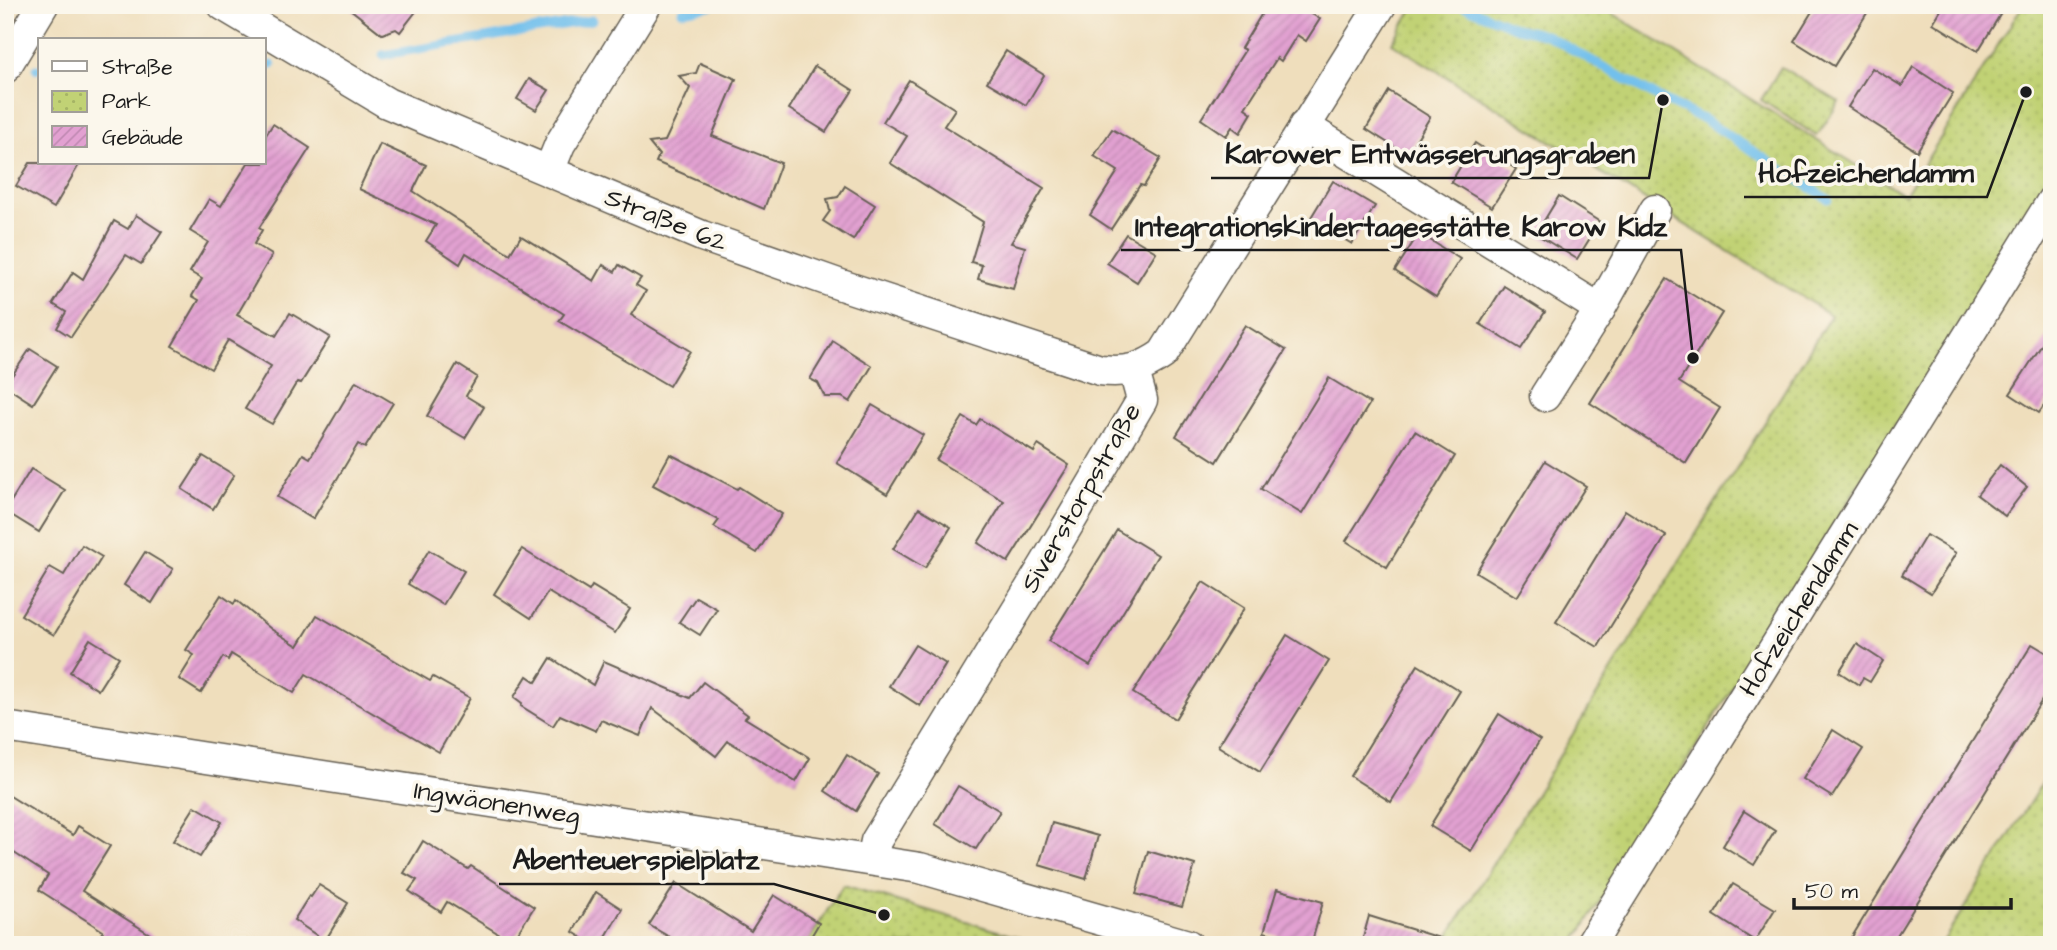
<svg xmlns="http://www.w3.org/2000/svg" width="2057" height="950" viewBox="0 0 2057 950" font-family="'Architects Daughter',sans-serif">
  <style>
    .park { fill: url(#park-dots); stroke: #6e7748; stroke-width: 2 }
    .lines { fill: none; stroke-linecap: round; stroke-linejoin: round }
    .stream { stroke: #72c0ec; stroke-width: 9 }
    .building { fill: url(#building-hatch) }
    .minor-casing { stroke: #666054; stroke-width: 33 }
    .minor { stroke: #fff; stroke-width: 30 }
    .labels { text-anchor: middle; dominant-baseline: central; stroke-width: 7; stroke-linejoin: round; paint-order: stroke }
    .street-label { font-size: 26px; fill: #1c1c1c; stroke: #fbf7ec }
    .leader { fill: none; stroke: #1c1c1c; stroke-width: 2.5 }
    .callout-dot { fill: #1c1c1c; stroke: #fbf7ec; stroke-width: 2.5 }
    .callout-label { font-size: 28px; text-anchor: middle; font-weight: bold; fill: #1c1c1c; stroke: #fbf7ec; stroke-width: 7; stroke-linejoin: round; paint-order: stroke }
  </style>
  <defs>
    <pattern id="park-dots" width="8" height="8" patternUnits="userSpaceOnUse" patternTransform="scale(1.75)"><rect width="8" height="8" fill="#c1d275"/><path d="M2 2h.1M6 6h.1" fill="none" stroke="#a5b465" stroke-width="1.8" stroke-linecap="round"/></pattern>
    <pattern id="building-hatch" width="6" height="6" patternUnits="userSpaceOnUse" patternTransform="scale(1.75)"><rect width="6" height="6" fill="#e2a1d1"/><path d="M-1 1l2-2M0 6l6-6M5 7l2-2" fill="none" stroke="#c18ab3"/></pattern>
  </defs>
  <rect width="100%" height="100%" fill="#fbf7ec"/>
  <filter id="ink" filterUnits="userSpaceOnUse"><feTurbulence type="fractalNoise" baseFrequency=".0143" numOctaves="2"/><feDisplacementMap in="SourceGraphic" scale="14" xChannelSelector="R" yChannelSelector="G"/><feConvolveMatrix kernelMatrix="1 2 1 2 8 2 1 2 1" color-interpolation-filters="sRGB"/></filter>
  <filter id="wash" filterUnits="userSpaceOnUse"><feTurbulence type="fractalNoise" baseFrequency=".00686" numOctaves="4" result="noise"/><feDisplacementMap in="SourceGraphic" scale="28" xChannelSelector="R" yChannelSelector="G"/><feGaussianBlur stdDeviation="1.57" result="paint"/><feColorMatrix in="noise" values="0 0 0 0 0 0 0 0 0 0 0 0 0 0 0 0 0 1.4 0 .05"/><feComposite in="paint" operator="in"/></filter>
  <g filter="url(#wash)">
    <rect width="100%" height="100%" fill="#efdebc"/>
    <g class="park">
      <polygon points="1415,5 1599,5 1905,195 2023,5 2043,5 2052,11 2052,173 1573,945 1443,945 1831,315 1392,43"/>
      <polygon points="1781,67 1839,102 1817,136 1761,100"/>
      <polygon points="2052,767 2052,945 1941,945"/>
      <polygon points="843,885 1044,945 806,945"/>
    </g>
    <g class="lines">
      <g class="stream">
        <polyline points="1461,5 1517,28 1546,35 1663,100 1703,119 1828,199"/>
        <polyline points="1426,7 1442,5"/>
        <polyline points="682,11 713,5"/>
        <polyline points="383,55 592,20"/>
        <polyline points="264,66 272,65"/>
        <polyline points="37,69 40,69"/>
      </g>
    </g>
    <g id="blocks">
      <g class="building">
        <polygon points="345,5 421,5 400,32 396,29 382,34"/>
        <polygon points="1267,5 1296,5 1320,19 1306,41 1297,35 1281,61 1277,58 1245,108 1252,113 1240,133 1232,127 1226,136 1201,119 1245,50 1241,48"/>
        <polygon points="1816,5 1872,5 1834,66 1794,41"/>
        <polygon points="1944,5 2006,5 1978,51 1933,23"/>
        <polygon points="1006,51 1044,75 1026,105 987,82"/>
        <polygon points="700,63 736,79 712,136 781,163 764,209 656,162 659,155 649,143 665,141 690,88 679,76 696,73"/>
        <polygon points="815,66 853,90 826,132 789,109"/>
        <polygon points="1913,67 1953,93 1917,151 1848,107 1872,68 1902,86"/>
        <polygon points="529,79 549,90 536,110 517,99"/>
        <polygon points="909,80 955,109 944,126 1044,188 1011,243 1025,247 1013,289 978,279 982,265 971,262 983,222 890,163 907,136 883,122"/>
        <polygon points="1389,91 1430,117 1407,155 1366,129"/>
        <polygon points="273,124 310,148 259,228 262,230 254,244 272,255 237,315 276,336 290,313 330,337 301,383 297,382 272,424 245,409 271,366 228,340 211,369 172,346 199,300 192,296 202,279 190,272 208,242 190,231 209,199 221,206 248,163 264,163 264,138"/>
        <polygon points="1112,129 1161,158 1144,186 1140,185 1111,229 1090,215 1118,171 1094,156"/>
        <polygon points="1475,143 1516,169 1492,207 1451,182"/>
        <polygon points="380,144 426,165 413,191 510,254 521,236 594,281 603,265 615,272 619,265 641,278 636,285 646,291 631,315 690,351 669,386 559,321 564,314 466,253 460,264 426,241 436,225 359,189"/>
        <polygon points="30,163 80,163 54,208 16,186"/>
        <polygon points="1333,181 1375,206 1352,244 1310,219"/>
        <polygon points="845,186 875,205 853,240 823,221 830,211 827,199 838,197"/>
        <polygon points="1559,196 1600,222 1577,259 1536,234"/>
        <polygon points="136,215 162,232 141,264 126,255 71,337 57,328 66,312 53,304 73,272 83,279 114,221 128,229"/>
        <polygon points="1419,233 1460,259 1436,297 1395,271"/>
        <polygon points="1126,234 1156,252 1137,282 1107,263"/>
        <polygon points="1667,279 1722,313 1679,382 1720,408 1686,463 1590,403"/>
        <polygon points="1504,286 1545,312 1521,349 1480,324"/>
        <polygon points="1245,325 1286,350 1217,462 1176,436"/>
        <polygon points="2052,329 2052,394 2039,413 2010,394"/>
        <polygon points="833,341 872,366 850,402 842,397 825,397 818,383 810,379"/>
        <polygon points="30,349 57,366 33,404 5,386"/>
        <polygon points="457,364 477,377 466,396 484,407 465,438 427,416"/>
        <polygon points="1329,378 1370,403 1302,514 1261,489"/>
        <polygon points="356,381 393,403 365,448 358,444 313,519 277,497 303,454 310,458"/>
        <polygon points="872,405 923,435 887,494 837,463"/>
        <polygon points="963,417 976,425 980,419 1034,452 1038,445 1069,465 1008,562 978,543 1004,501 936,460"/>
        <polygon points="1415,431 1455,456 1387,567 1346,541"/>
        <polygon points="670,454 737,489 739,487 782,514 757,553 714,527 719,520 653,485"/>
        <polygon points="203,456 234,475 213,509 182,489"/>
        <polygon points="1545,461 1586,486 1517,597 1476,572"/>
        <polygon points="2000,465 2027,487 2005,516 1977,495"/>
        <polygon points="31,469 65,490 39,532 5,511"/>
        <polygon points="919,508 951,527 925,568 893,549"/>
        <polygon points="1625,510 1666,536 1598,647 1556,622"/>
        <polygon points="1117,530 1158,555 1090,666 1048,641"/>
        <polygon points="1926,535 1956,553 1931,593 1902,575"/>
        <polygon points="82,545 102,557 54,635 21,615 50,567 64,575"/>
        <polygon points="522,549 589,591 592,586 630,609 615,633 548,592 531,618 494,594"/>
        <polygon points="429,550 464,571 443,605 408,584"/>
        <polygon points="145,552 173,569 152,603 124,585"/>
        <polygon points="1203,582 1244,608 1175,719 1133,693"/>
        <polygon points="221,595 234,604 236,600 271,629 298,646 317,615 430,681 433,677 470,698 439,752 306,674 294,693 231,654 228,660 223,657 201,693 179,679 194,655 186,650"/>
        <polygon points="696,597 717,609 700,635 679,622"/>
        <polygon points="1287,635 1329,661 1260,772 1218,746"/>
        <polygon points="90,639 119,657 98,690 70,672"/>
        <polygon points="1857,644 1883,661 1870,682 1863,678 1859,685 1839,672"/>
        <polygon points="2032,644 2052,656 2052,684 1891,945 1847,945"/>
        <polygon points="915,645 946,664 920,706 889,686"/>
        <polygon points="551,658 593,685 604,661 690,698 703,682 748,715 745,718 810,758 796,782 728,741 716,756 652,708 640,736 601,720 596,731 560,715 553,726 521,706 522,703 514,697 527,676 536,682"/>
        <polygon points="1418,665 1460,691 1391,802 1350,776"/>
        <polygon points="1499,714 1540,740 1471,851 1430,826"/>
        <polygon points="1833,730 1863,749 1832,797 1803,779"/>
        <polygon points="847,755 878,774 856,811 825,791"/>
        <polygon points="958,786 1000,811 976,849 935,824"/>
        <polygon points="5,793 73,835 78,826 110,846 82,891 167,945 112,945 99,937 103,931 39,890 48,875 5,847"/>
        <polygon points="195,806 222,822 200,857 173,841"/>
        <polygon points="1744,811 1775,831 1754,865 1723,846"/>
        <polygon points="1052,823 1098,836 1086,879 1039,865"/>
        <polygon points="423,841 468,869 471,866 534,907 512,942 447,902 441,912 409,891 417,880 404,873"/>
        <polygon points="1148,851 1195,865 1182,907 1136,894"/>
        <polygon points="676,883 751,931 774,895 819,923 806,945 683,945 649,925"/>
        <polygon points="1733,884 1775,909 1755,941 1714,915"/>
        <polygon points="319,885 348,903 325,941 294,920 309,896 311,897"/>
        <polygon points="1277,889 1323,902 1311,945 1264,932"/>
        <polygon points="596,892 622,909 601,945 594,945 573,932"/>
        <polygon points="1369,916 1446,940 1446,945 1361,945"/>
      </g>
    </g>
  </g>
  <g filter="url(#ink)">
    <use href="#blocks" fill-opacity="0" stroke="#666054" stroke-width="2"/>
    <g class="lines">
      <defs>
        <g id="minor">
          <path d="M223 5 387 103 702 236 841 285 1100 370C1126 373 1142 369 1163 354L1381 5"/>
          <polyline points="5,68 43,5"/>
          <polyline points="1304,126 1600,309"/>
          <polyline points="549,171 560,144 646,5"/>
          <polyline points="1545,396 1600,309 1655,210"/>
          <polyline points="5,727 920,868 1188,945"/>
          <polyline points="872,860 876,841 1045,564 1142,400 1134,371"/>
          <polyline points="1590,945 2052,201"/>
        </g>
      </defs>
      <use href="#minor" class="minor-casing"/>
      <use href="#minor" class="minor"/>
    </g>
  </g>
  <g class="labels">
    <g class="street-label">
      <text transform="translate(666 220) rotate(22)">Straße 62</text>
      <text transform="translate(1081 498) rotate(-60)">Siverstorpstraße</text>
      <text transform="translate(1799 609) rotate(-58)">Hofzeichendamm</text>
      <text transform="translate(497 803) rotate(9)">Ingwäonenweg</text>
    </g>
  </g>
  <path class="leader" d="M1663 100L1649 178H1211M2026 92L1987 197H1744M1693 358L1681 250H1121M884 915L774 884H499"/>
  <g class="callout-dot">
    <circle cx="1663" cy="100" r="7"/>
    <circle cx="2026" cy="92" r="7"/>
    <circle cx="1693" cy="358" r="7"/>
    <circle cx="884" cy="915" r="7"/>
  </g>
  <g class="callout-label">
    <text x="1430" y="163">Karower Entwässerungsgraben</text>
    <text x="1866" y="182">Hofzeichendamm</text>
    <text x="1401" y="236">Integrationskindertagesstätte Karow Kidz</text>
    <text x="636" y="869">Abenteuerspielplatz</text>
  </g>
  <rect width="2057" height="950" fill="none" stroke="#fbf7ec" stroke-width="28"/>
  <rect x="38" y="38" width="228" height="126" fill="#fbf7ec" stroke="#a29f99" stroke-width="2"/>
  <rect x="52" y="61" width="35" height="10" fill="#ffffff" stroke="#a29f99" stroke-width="2"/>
  <text x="102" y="74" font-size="21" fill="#1c1c1c">Straße</text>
  <rect x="52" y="91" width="35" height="21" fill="url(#park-dots)" stroke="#a29f99" stroke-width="2"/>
  <text x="102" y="108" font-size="21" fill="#1c1c1c">Park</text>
  <rect x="52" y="126" width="35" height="21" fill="url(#building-hatch)" stroke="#a29f99" stroke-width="2"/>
  <text x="102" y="144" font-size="21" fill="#1c1c1c">Gebäude</text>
  <path d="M1794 898v10h217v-10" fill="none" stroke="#1c1c1c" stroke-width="3.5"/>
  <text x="1805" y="898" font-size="21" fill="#1c1c1c" stroke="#fbf7ec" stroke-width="5" paint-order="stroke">50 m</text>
</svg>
